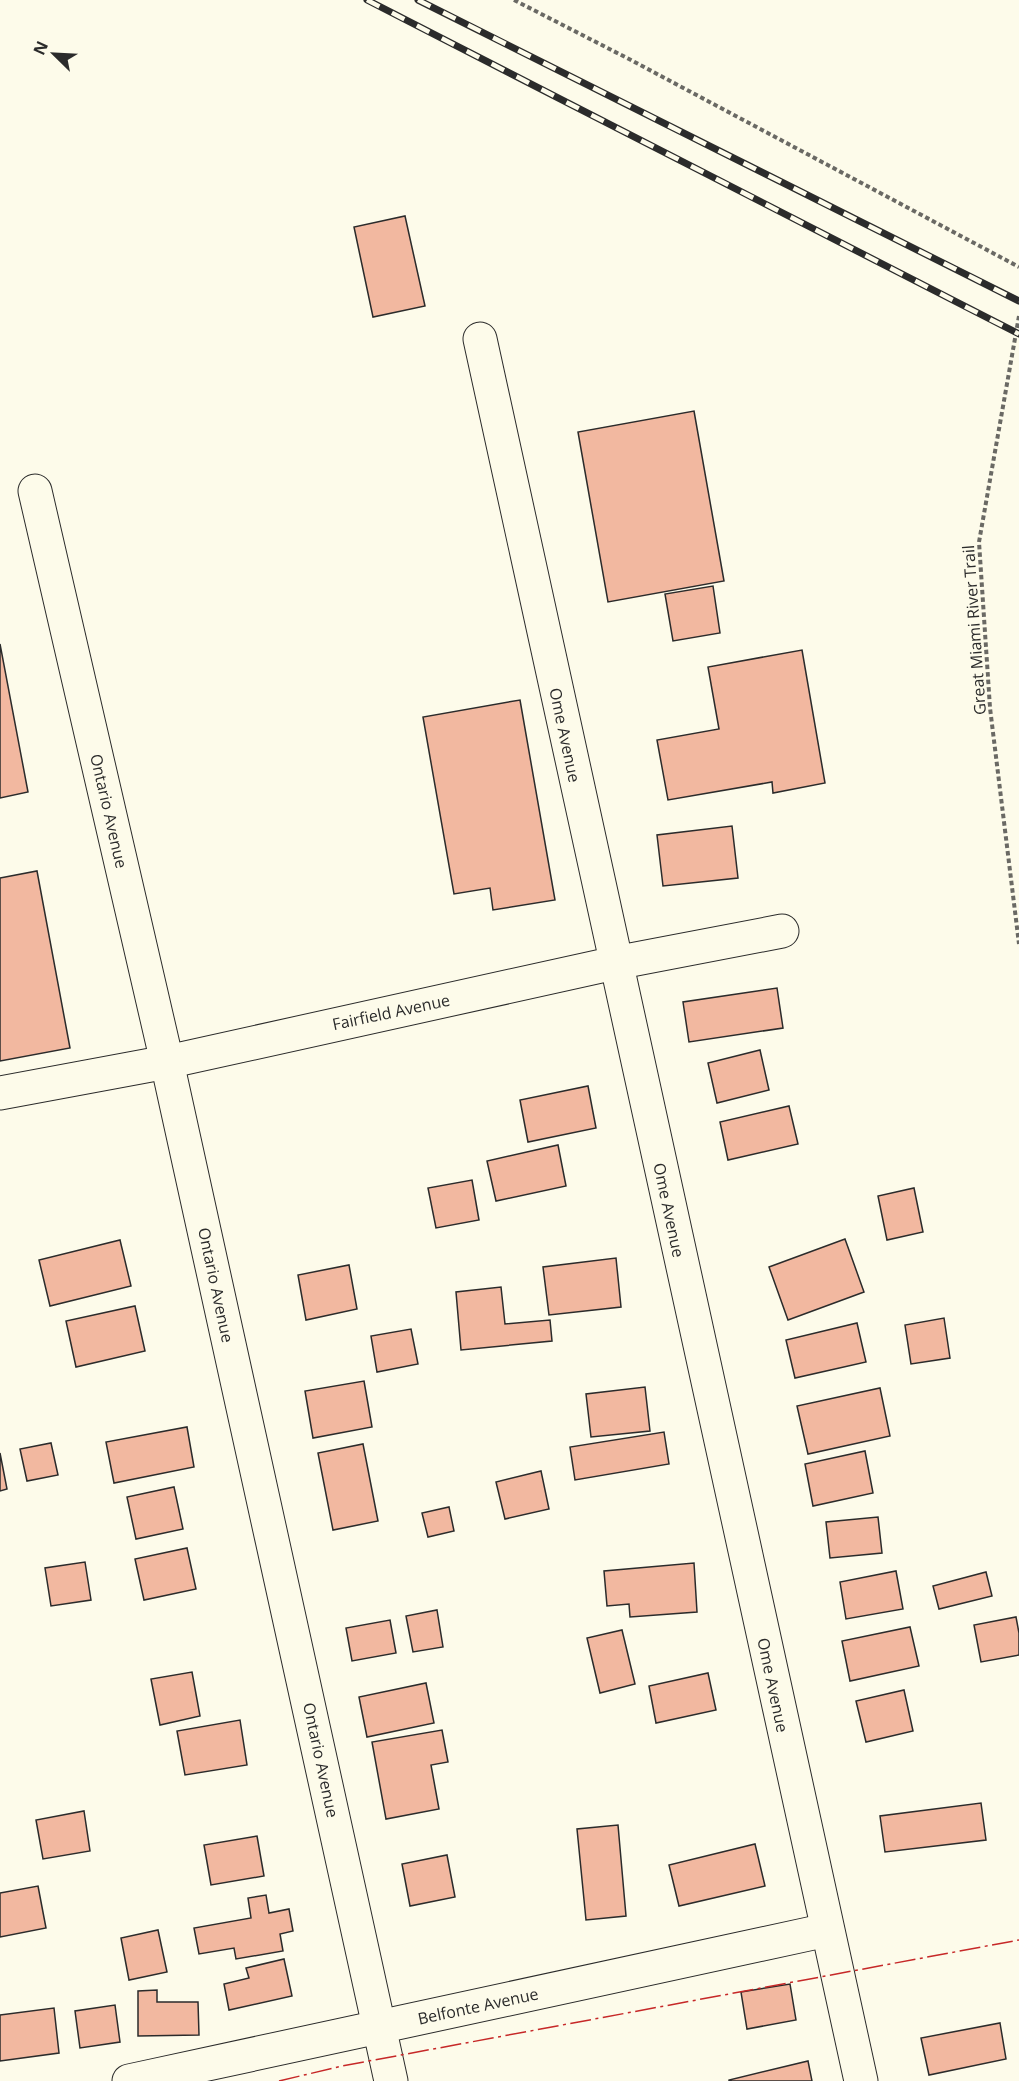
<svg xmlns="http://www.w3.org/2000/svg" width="1019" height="2081" viewBox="0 0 1019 2081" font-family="'Open Sans',sans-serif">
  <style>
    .building { fill: #f2b8a0; stroke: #2b2b2b; stroke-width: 1.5 }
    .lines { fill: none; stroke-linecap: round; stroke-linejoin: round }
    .minor-casing { stroke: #2b2b2b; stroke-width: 35 }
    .path { stroke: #6a6964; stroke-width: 4; stroke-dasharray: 4.5 3; stroke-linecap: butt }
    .minor { stroke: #fdfbea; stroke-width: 33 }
    .rail-casing { stroke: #2b2b2b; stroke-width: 7 }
    .rail { stroke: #fdfbea; stroke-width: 4.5; stroke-dasharray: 14; stroke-linecap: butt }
    .power { stroke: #c62828; stroke-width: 1.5; stroke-dasharray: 21 4.5 3 4.5; stroke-linecap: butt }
    .labels { text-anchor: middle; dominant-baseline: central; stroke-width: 4.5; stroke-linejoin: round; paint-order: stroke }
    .street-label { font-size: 16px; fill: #2b2b2b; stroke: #fdfbea }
  </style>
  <rect width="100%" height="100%" fill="#fdfbea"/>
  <g class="building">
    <polygon points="405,216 425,306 373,317 354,227"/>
    <polygon points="694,411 724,581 608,602 578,432"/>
    <polygon points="713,586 720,633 673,641 665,594"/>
    <polygon points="0,644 28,792 0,798"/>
    <polygon points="802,650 825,783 773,793 772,782 668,800 657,740 719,729 708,667"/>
    <polygon points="520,700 555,900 493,910 490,888 454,894 423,717"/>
    <polygon points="732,826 738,878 663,886 657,835"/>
    <polygon points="37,871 70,1048 0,1061 0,878"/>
    <polygon points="777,988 783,1028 689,1042 683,1002"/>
    <polygon points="760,1050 769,1090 717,1103 708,1063"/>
    <polygon points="588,1086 596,1128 528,1142 520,1100"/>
    <polygon points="789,1106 798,1144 728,1160 720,1122"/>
    <polygon points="558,1145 566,1186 496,1201 487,1161"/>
    <polygon points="472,1180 479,1220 436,1228 428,1188"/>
    <polygon points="914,1188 923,1232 887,1240 878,1196"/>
    <polygon points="845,1239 864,1292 788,1320 769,1267"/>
    <polygon points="120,1240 131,1286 50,1306 39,1260"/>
    <polygon points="616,1258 621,1307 549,1315 543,1267"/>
    <polygon points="349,1265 357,1309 306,1320 298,1275"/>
    <polygon points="501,1287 505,1324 550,1320 552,1341 461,1350 456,1292"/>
    <polygon points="135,1306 145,1351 76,1367 66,1321"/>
    <polygon points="944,1318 950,1358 911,1364 905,1325"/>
    <polygon points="857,1323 866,1362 795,1378 786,1340"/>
    <polygon points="411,1329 418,1364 377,1372 371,1336"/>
    <polygon points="364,1381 372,1427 313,1438 305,1391"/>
    <polygon points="645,1387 650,1431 591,1437 586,1394"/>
    <polygon points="880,1388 890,1436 808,1454 797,1406"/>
    <polygon points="187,1427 194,1467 114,1483 106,1442"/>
    <polygon points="664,1432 669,1464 575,1480 570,1447"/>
    <polygon points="51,1443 58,1475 27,1481 20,1449"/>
    <polygon points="363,1444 378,1521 333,1530 318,1453"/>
    <polygon points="865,1451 873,1493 813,1506 805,1464"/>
    <polygon points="0,1453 7,1489 0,1491"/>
    <polygon points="541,1471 549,1509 505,1519 496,1482"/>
    <polygon points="174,1487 183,1529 136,1539 127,1497"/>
    <polygon points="449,1507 454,1531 428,1537 422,1513"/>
    <polygon points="878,1517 882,1553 830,1558 826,1522"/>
    <polygon points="187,1548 196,1589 144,1600 135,1559"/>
    <polygon points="85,1562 91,1600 51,1606 45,1568"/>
    <polygon points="694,1563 697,1612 630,1617 629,1604 607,1606 604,1571"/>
    <polygon points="896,1571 903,1609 846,1619 840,1582"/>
    <polygon points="986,1572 992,1596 939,1609 933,1586"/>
    <polygon points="437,1610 443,1647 413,1652 406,1616"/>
    <polygon points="1016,1617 1019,1633 1019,1655 981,1662 974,1625"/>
    <polygon points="390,1620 396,1653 352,1661 346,1628"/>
    <polygon points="910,1627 919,1666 850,1681 842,1641"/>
    <polygon points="622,1630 635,1684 600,1693 587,1638"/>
    <polygon points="192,1672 200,1716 160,1725 151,1679"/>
    <polygon points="708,1673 716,1710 656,1723 649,1686"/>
    <polygon points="426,1683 434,1723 367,1737 359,1697"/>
    <polygon points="904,1690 913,1731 866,1742 856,1701"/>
    <polygon points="240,1720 247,1765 185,1775 177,1731"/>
    <polygon points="442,1730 448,1762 431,1765 439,1809 386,1819 372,1742"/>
    <polygon points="981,1803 986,1840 885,1852 880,1816"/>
    <polygon points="84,1811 90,1851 43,1859 36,1820"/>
    <polygon points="618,1825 626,1916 586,1920 577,1829"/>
    <polygon points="257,1836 264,1876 211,1885 204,1845"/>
    <polygon points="755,1844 765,1886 679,1906 669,1865"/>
    <polygon points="447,1855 455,1897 410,1906 402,1864"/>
    <polygon points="38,1886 46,1928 0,1937 0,1893"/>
    <polygon points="266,1895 269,1913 289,1909 293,1931 280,1934 283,1951 236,1959 234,1948 199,1954 194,1928 251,1918 248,1898"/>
    <polygon points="158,1930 167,1972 129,1980 121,1938"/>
    <polygon points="284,1959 292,1996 229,2010 224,1984 249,1978 246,1968"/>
    <polygon points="790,1984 796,2020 747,2029 741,1992"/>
    <polygon points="157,1990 157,2002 198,2002 199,2035 138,2036 138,1991"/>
    <polygon points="115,2005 120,2042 80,2048 75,2011"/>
    <polygon points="54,2008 59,2053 0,2061 0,2015"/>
    <polygon points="1000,2023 1006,2059 929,2075 921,2038"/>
    <polygon points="808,2061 812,2081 729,2081 729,2080"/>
  </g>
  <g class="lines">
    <defs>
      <g id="minor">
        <polyline points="480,339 861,2081"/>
        <polyline points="35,491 167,1062 391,2081"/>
        <polyline points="0,1093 167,1062 615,963 782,931"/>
        <polyline points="129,2081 827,1930"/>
      </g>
    </defs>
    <use href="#minor" class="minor-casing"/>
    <g class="path">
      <polyline points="514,0 629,59 1019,267"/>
      <polyline points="1019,316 979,542 990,708 1019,944"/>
    </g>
    <use href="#minor" class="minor"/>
    <defs>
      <g id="rail">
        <polyline points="367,0 1019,334"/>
        <polyline points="418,0 1019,301"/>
      </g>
    </defs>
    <use href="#rail" class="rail-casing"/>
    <use href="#rail" class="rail"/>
    <polyline class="power" points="279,2081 342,2066 1019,1940"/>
  </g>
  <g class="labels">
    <g class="street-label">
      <text transform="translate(974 630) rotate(-94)">Great Miami River Trail</text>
      <text transform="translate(565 735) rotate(78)">Ome Avenue</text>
      <text transform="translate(109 811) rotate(77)">Ontario Avenue</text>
      <text transform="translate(391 1012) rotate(-12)">Fairfield Avenue</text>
      <text transform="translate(669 1210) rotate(78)">Ome Avenue</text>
      <text transform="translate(216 1285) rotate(78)">Ontario Avenue</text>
      <text transform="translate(773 1685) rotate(78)">Ome Avenue</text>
      <text transform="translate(321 1760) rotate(78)">Ontario Avenue</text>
      <text transform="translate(478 2006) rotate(-12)">Belfonte Avenue</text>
    </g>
  </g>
  <g transform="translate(54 54) rotate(294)" stroke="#fdfbea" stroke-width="4.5" paint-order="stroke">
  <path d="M0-4.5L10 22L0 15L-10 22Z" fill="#2b2b2b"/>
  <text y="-9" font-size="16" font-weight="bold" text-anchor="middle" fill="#2b2b2b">N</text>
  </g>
</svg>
